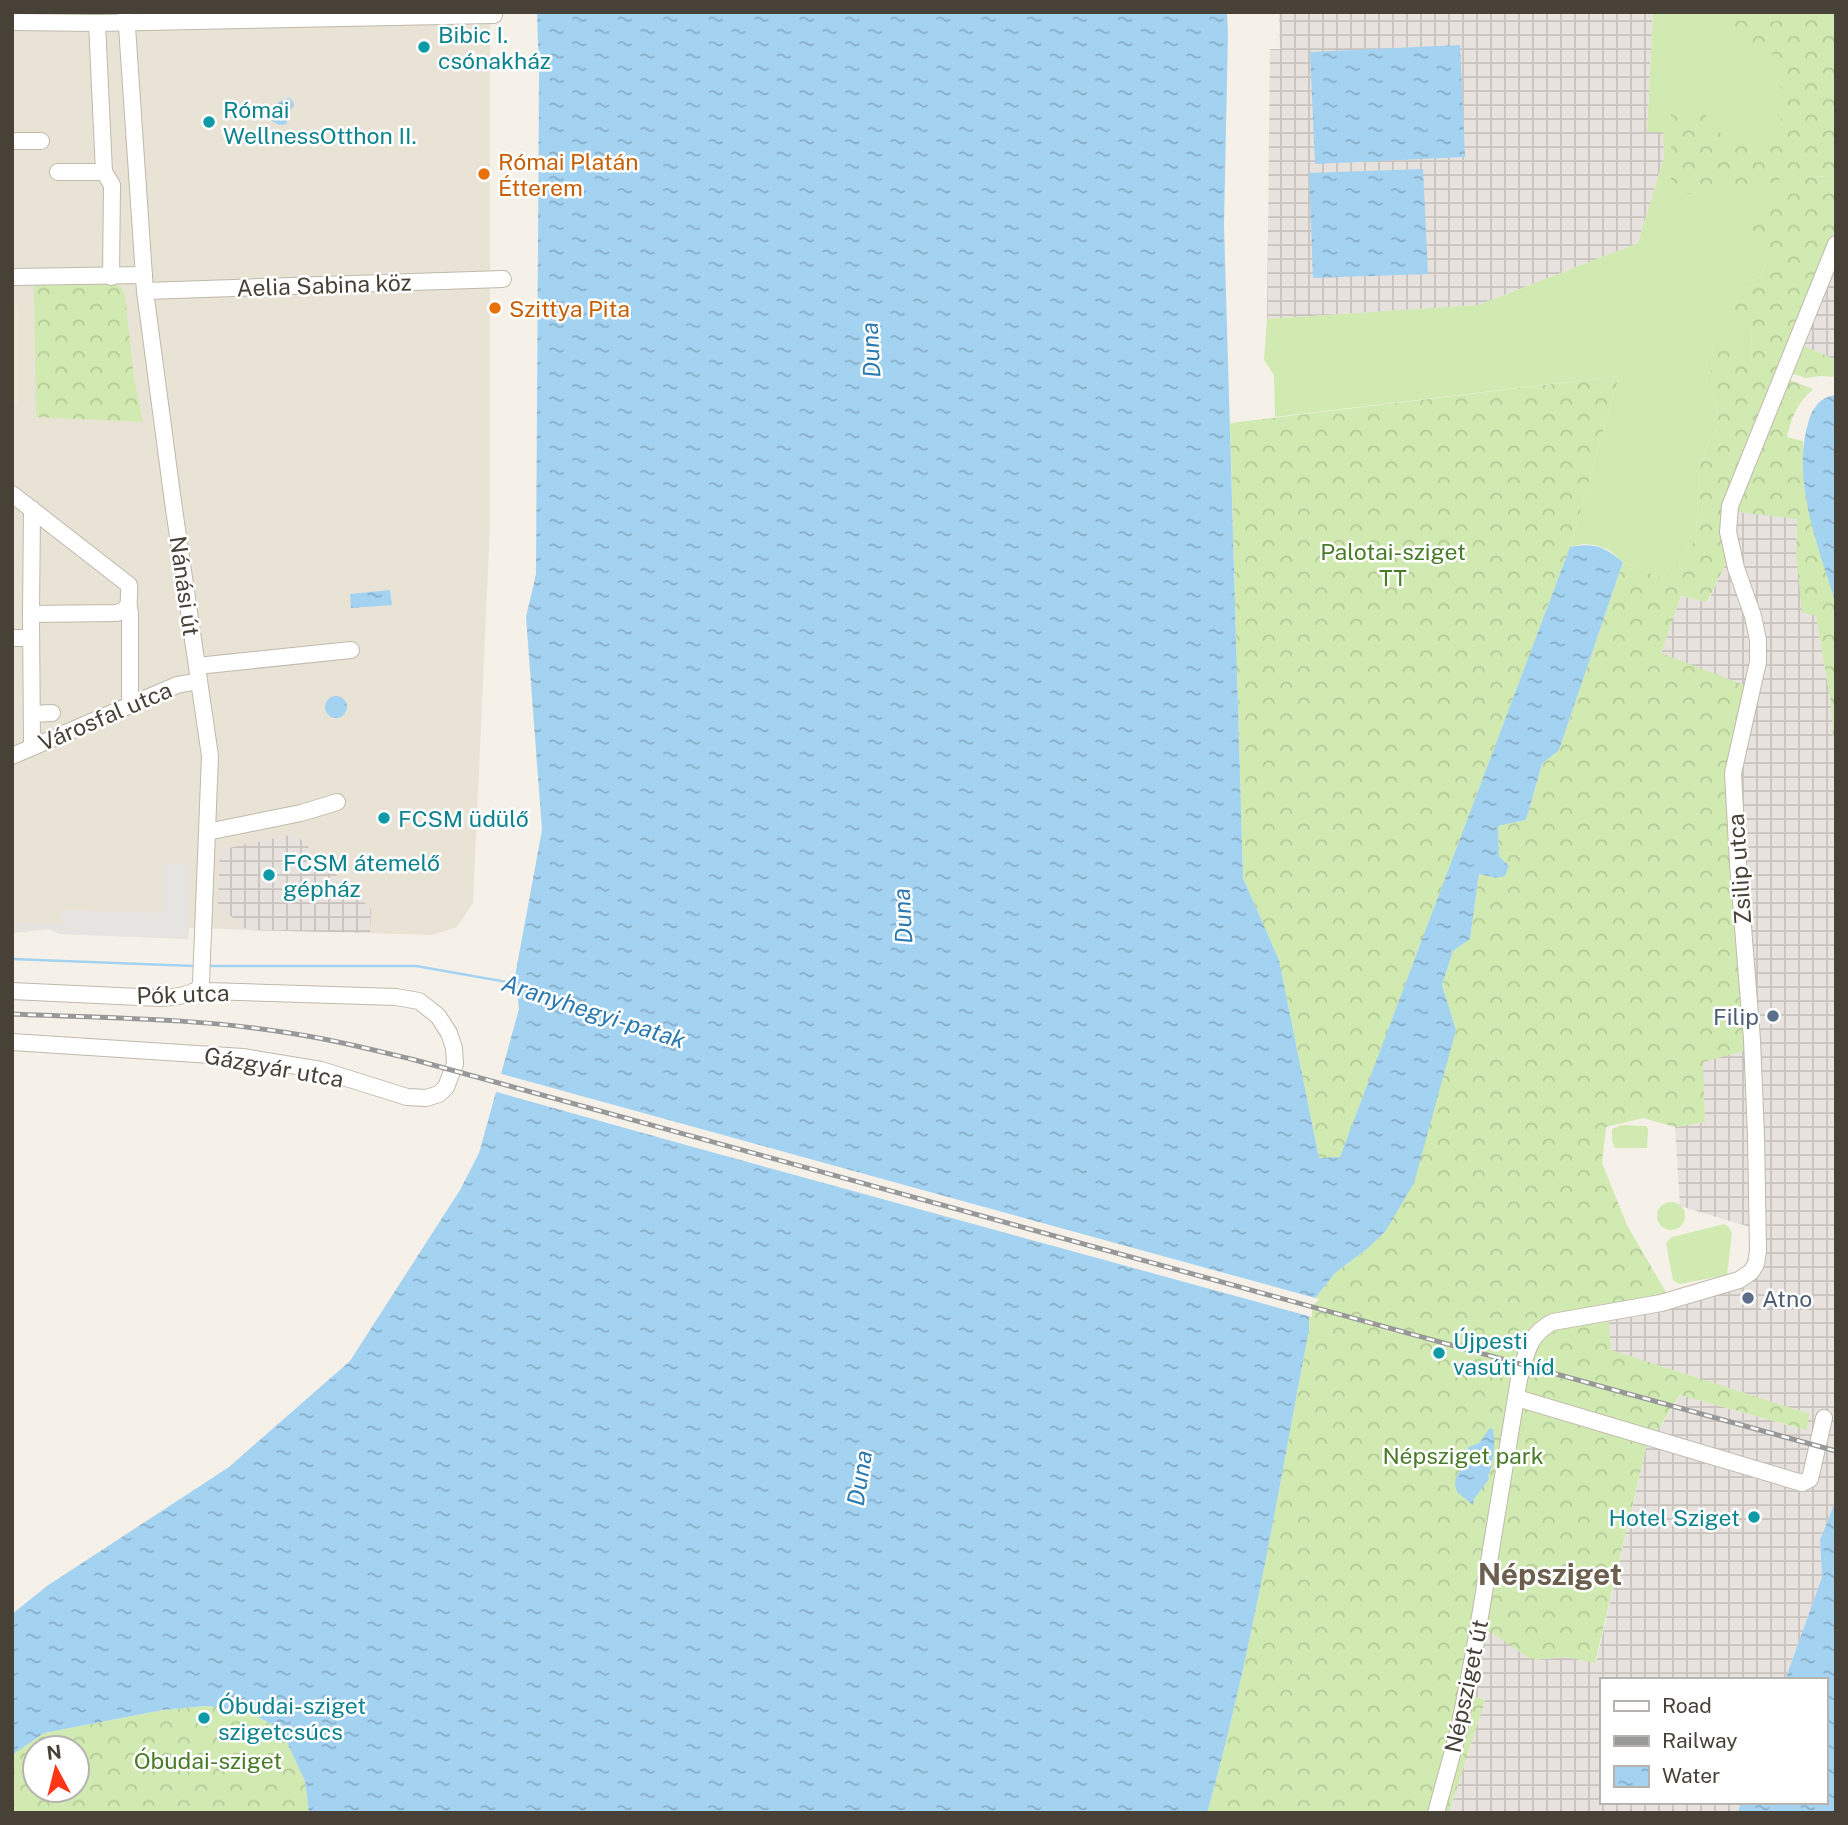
<svg xmlns="http://www.w3.org/2000/svg" width="1848" height="1825" viewBox="0 0 1848 1825" font-family="'Public Sans',sans-serif">
  <style>
    .residential { fill: #e9e3d6 }
    .industrial { fill: url(#industrial-grid) }
    .education { fill: #eee6d2 }
    .grass { fill: #d1eab1 }
    .forest { fill: url(#forest-crowns); fill-rule: evenodd }
    .parking { fill: #e6e4e0 }
    .water { fill: url(#water-ripples) }
    .pier { fill: #f5f1e9 }
    .lines { fill: none; stroke-linecap: round; stroke-linejoin: round }
    .stream { stroke: #a4d3f2; stroke-width: 2.5 }
    .minor-casing { stroke: #c0b9ab; stroke-width: 18 }
    .minor { stroke: #fff; stroke-width: 16 }
    .rail-casing { stroke: #989898; stroke-width: 5 }
    .rail { stroke: #fff; stroke-width: 2.5; stroke-dasharray: 8; stroke-linecap: butt }
    .culture-dot { fill: #0f9aa8; stroke: #fff; stroke-width: 2.5 }
    .food-dot { fill: #e8710a; stroke: #fff; stroke-width: 2.5 }
    .service-dot { fill: #5c6f8a; stroke: #fff; stroke-width: 2.5 }
    .labels { text-anchor: middle; dominant-baseline: central; stroke-width: 5; stroke-linejoin: round; paint-order: stroke }
    .culture-label { font-size: 23px; fill: #0d838f; stroke: #fff; text-anchor: start }
    .food-label { font-size: 23px; fill: #c56008; stroke: #fff; text-anchor: start }
    .street-label { font-size: 23px; fill: #484137; stroke: #fff }
    .park-label { font-size: 23px; fill: #497c28; stroke: #fff }
    .service-label { font-size: 23px; fill: #4e5e75; stroke: #fff; text-anchor: end }
    .water-label { font-size: 24px; font-style: italic; fill: #2b7ab0; stroke: #fff }
    .district-label { font-size: 30px; font-weight: bold; fill: #6c5f4e; stroke: #fff }
  </style>
  <defs>
    <pattern id="industrial-grid" width="8" height="8" patternUnits="userSpaceOnUse" patternTransform="scale(1.75)"><rect width="8" height="8" fill="#e7e2dd"/><path d="M0 4h8M4 0v8" fill="none" stroke="#c8c3be"/></pattern>
    <pattern id="forest-crowns" width="20" height="18" patternUnits="userSpaceOnUse" patternTransform="scale(1.75)"><rect width="20" height="18" fill="#d1eab1"/><path d="M2 6a3 3 0 1 1 6 0M12 15a3 3 0 1 1 6 0" fill="none" stroke="#b5ca99"/></pattern>
    <pattern id="water-ripples" width="26" height="14" patternUnits="userSpaceOnUse" patternTransform="scale(1.75)"><rect width="26" height="14" fill="#a4d3f2"/><path d="M2 4q2-2 4 0t4 0M15 11q2-2 4 0t4 0" fill="none" stroke="#88adc5"/></pattern>
  </defs>
  <rect width="100%" height="100%" fill="#f5f1e9"/>
  <polygon class="residential" points="12,12 490,12 490,525 473,903 457,927 432,935 189,928 188,939 59,934 49,929 12,933"/>
  <g class="industrial">
    <polygon points="1279,12 1653,12 1647,131 1663,132 1664,157 1638,243 1478,305 1267,319 1270,49 1280,49"/>
    <polygon points="1836,226 1836,360 1793,342"/>
    <polygon points="1730,511 1797,518 1796,552 1816,616 1831,704 1833,737 1836,739 1836,1498 1820,1540 1822,1577 1785,1680 1601,1680 1601,1802 1741,1802 1738,1813 1449,1813 1485,1700 1471,1695 1489,1630 1532,1660 1566,1657 1596,1662 1646,1448 1681,1395 1805,1430 1810,1414 1610,1350 1607,1308 1717,1282 1741,1272 1750,1253 1750,1227 1680,1206 1675,1127 1705,1122 1702,1062 1661,653 1681,596 1708,602 1726,563 1720,523"/>
    <polygon points="295,834 371,909 370,933 247,930 218,905 220,850"/>
  </g>
  <polygon class="education" points="12,305 19,305 18,405 12,405"/>
  <g class="grass">
    <polygon points="1653,12 1836,12 1836,177 1809,176 1759,278 1742,283 1752,328 1751,360 1713,340 1711,378 1719,425 1708,444 1699,468 1696,540 1661,578 1623,562 1609,550 1595,545 1583,544 1570,547 1619,376 1275,417 1274,375 1264,360 1267,319 1478,305 1638,243 1664,157 1663,132 1647,132"/>
    <polygon points="1622,1125 1646,1126 1648,1129 1647,1148 1615,1148 1612,1140 1612,1129"/>
    <circle cx="1671" cy="1216" r="14"/>
    <polygon points="1724,1224 1729,1227 1732,1233 1727,1275 1679,1284 1673,1280 1666,1243 1672,1237"/>
  </g>
  <g class="forest">
    <path d="M1803 12H1836V168C1807 167 1780 178 1755 190L1717 177 1708 195 1671 193V112L1705 114 1713 128 1726 137 1754 146 1778 142 1784 99 1774 55 1752 47 1728 20 1767 22 1802 18Z"/>
    <path d="M1809 176 1836 177V226L1793 341 1836 360V377L1821 376 1806 378 1787 372 1785 378 1813 389C1797 404 1792 416 1787 437L1803 441 1804 486 1813 529 1836 605V739L1833 737 1831 704 1816 616 1802 612 1796 552 1797 519 1730 511 1720 524 1726 563 1707 602 1681 596 1661 653 1752 688 1733 773 1747 1050 1703 1062 1705 1122 1675 1127 1643 1118 1606 1127 1602 1163 1627 1225 1667 1294 1608 1309 1611 1350 1810 1414 1806 1430 1680 1395 1646 1448 1595 1663 1566 1657 1532 1660 1489 1631 1471 1695 1485 1700 1449 1813H1207C1252 1655 1278 1491 1309 1330V1306L1335 1273 1367 1249 1385 1232 1456 1030 1442 985 1453 951 1470 939 1479 874 1497 878 1505 875 1509 866 1499 856 1498 826 1526 820 1542 764 1559 750 1623 562 1661 578 1696 540 1699 468 1708 444 1719 425 1711 378 1713 339 1751 359 1752 328 1735 327 1730 301 1742 283 1759 278 1767 262 1752 227 1785 187Z"/>
    <polygon points="34,284 120,285 125,295 134,378 143,422 36,417"/>
    <polygon points="1619,376 1570,547 1340,1158 1319,1158 1279,960 1243,878 1230,423"/>
    <path d="M205 1706 248 1711 281 1730 305 1781 309 1813H12V1755L44 1733 163 1710ZM35 1748H77V1790H35Z"/>
  </g>
  <polygon class="parking" points="163,863 189,864 188,939 59,934 49,929 12,933 12,923 62,924 62,910 162,913"/>
  <g class="water">
    <path d="M537 12H1227L1228 34 1224 224 1243 878 1279 960 1319 1158 1340 1157 1570 547C1594 542 1605 547 1623 562L1559 750 1542 764 1526 820 1498 826 1499 856 1509 866 1505 876 1497 878 1479 874 1470 939 1453 951 1442 985 1456 1030 1414 1183 1385 1232 1367 1249 1335 1273 1309 1306V1330C1278 1491 1252 1655 1207 1813H309L305 1781 281 1730 248 1711 205 1706 163 1710 44 1733 12 1755V1614L47 1586 229 1467 350 1361 460 1190 479 1153 519 1009 515 976 542 830 526 617 536 574 539 74Z"/>
    <polygon points="1460,45 1465,157 1315,164 1310,52"/>
    <path d="M289 98 293 101 294 106 288 114 287 123C281 127 277 124 272 121L270 113 274 111 276 104 285 99Z"/>
    <polygon points="1423,169 1428,274 1313,278 1309,173"/>
    <path d="M1835 395 1836 396V605C1819 548 1790 479 1809 420 1813 407 1821 397 1835 395Z"/>
    <polygon points="390,590 392,605 351,608 350,594"/>
    <circle cx="336" cy="707" r="11"/>
    <path d="M1490 1428 1493 1429C1496 1444 1493 1459 1490 1473L1488 1475 1489 1479 1474 1499 1473 1505 1457 1492 1455 1484 1456 1477 1460 1471 1462 1455 1469 1447 1479 1443Z"/>
    <polygon points="1836,1499 1836,1813 1738,1813 1741,1802 1825,1802 1825,1680 1785,1680 1822,1577 1820,1540"/>
  </g>
  <polygon class="pier" points="498,1073 977,1205 1319,1299 1312,1307 1312,1317 686,1145 493,1091"/>
  <g class="lines">
    <g class="stream">
      <polyline points="12,959 194,966"/>
      <polyline points="208,966 416,966 518,984"/>
    </g>
    <defs>
      <g id="minor">
        <polyline points="126,12 145,291 173,502 210,756 201,983 199,989"/>
        <polyline points="12,22 97,23 494,15"/>
        <polyline points="97,23 104,172 112,185 111,277"/>
        <polyline points="12,141 41,141"/>
        <polyline points="58,172 104,172"/>
        <polyline points="12,277 144,275"/>
        <polyline points="145,291 503,279"/>
        <path d="M12 494 129 585C130 595 127 604 130 613V697L133 704"/>
        <polyline points="32,509 31,614 116,613 123,611 128,606"/>
        <polyline points="31,614 32,747"/>
        <polyline points="12,638 31,638"/>
        <polyline points="197,666 351,650"/>
        <polyline points="32,714 52,713"/>
        <polyline points="12,756 177,685 199,681"/>
        <polyline points="207,832 301,813 337,802"/>
        <path d="M12 991 160 998C175 997 187 996 199 989L208 991 396 997 419 1001 438 1016 449 1033 454 1048 455 1064 446 1087 439 1094 426 1098 407 1097 321 1070 243 1057 12 1042"/>
        <polyline points="1517,1398 1802,1483 1810,1479 1824,1418"/>
        <path d="M1436 1813 1459 1729 1475 1647 1519 1379C1526 1355 1528 1334 1553 1322L1661 1303 1739 1280 1751 1272 1756 1264 1758 1251 1756 1135 1752 1040 1738 864 1733 773 1758 662V640L1753 616 1736 568 1731 545 1728 532 1730 506 1836 244"/>
      </g>
    </defs>
    <use href="#minor" class="minor-casing"/>
    <use href="#minor" class="minor"/>
    <defs>
      <path id="rail" d="M12 1014C103 1018 199 1018 289 1033 332 1039 373 1050 415 1060L1836 1451"/>
    </defs>
    <use href="#rail" class="rail-casing"/>
    <use href="#rail" class="rail"/>
  </g>
  <g class="culture-dot">
    <circle cx="424" cy="47" r="7"/>
    <circle cx="209" cy="122" r="7"/>
    <circle cx="384" cy="818" r="7"/>
    <circle cx="269" cy="875" r="7"/>
    <circle cx="1439" cy="1353" r="7"/>
    <circle cx="1754" cy="1517" r="7"/>
    <circle cx="204" cy="1718" r="7"/>
  </g>
  <g class="food-dot">
    <circle cx="484" cy="174" r="7"/>
    <circle cx="495" cy="308" r="7"/>
  </g>
  <g class="service-dot">
    <circle cx="1773" cy="1016" r="7"/>
    <circle cx="1748" cy="1298" r="7"/>
  </g>
  <g class="labels">
    <g class="culture-label">
      <text x="438" y="34">Bibic I.<tspan x="438" dy="26">csónakház</tspan></text>
      <text x="223" y="109">Római<tspan x="223" dy="26">WellnessOtthon II.</tspan></text>
      <text x="398" y="818">FCSM üdülő</text>
      <text x="283" y="862">FCSM átemelő<tspan x="283" dy="26">gépház</tspan></text>
      <text x="1453" y="1340">Újpesti<tspan x="1453" dy="26">vasúti híd</tspan></text>
      <text x="1740" y="1517" text-anchor="end">Hotel Sziget</text>
      <text x="218" y="1705">Óbudai-sziget<tspan x="218" dy="26">szigetcsúcs</tspan></text>
    </g>
    <g class="food-label">
      <text x="498" y="161">Római Platán<tspan x="498" dy="26">Étterem</tspan></text>
      <text x="509" y="308">Szittya Pita</text>
    </g>
    <g class="street-label">
      <text transform="translate(324 285) rotate(-2)">Aelia Sabina köz</text>
      <text transform="translate(185 586) rotate(82)">Nánási út</text>
      <text transform="translate(105 716) rotate(-23)">Városfal utca</text>
      <text transform="translate(1739 869) rotate(-94)">Zsilip utca</text>
      <text transform="translate(183 994) rotate(-2)">Pók utca</text>
      <text transform="translate(274 1067) rotate(10)">Gázgyár utca</text>
      <text transform="translate(1466 1686) rotate(-78)">Népsziget út</text>
    </g>
    <g class="park-label">
      <text x="1393" y="551">Palotai-sziget<tspan x="1393" dy="26">TT</tspan></text>
      <text x="1463" y="1455">Népsziget park</text>
      <text x="208" y="1760">Óbudai-sziget</text>
    </g>
    <g class="service-label">
      <text x="1759" y="1016">Filip</text>
      <text x="1762" y="1298" text-anchor="start">Atno</text>
    </g>
    <g class="water-label">
      <text transform="translate(870 350) rotate(-93)">Duna</text>
      <text transform="translate(902 916) rotate(-93)">Duna</text>
      <text transform="translate(594 1011) rotate(18)">Aranyhegyi-patak</text>
      <text transform="translate(859 1478) rotate(-81)">Duna</text>
    </g>
    <g class="district-label">
      <text x="1550" y="1574">Népsziget</text>
    </g>
  </g>
  <rect width="1848" height="1825" fill="none" stroke="#484137" stroke-width="28"/>
  <rect x="1600" y="1678" width="228" height="126" fill="#ffffff" stroke="#b6b3af" stroke-width="2"/>
  <rect x="1614" y="1701" width="35" height="10" fill="#ffffff" stroke="#b6b3af" stroke-width="2"/>
  <text x="1662" y="1713" font-size="21" fill="#484137">Road</text>
  <rect x="1614" y="1736" width="35" height="10" fill="#989898" stroke="#b6b3af" stroke-width="2"/>
  <text x="1662" y="1748" font-size="21" fill="#484137">Railway</text>
  <rect x="1614" y="1766" width="35" height="21" fill="url(#water-ripples)" stroke="#b6b3af" stroke-width="2"/>
  <text x="1662" y="1783" font-size="21" fill="#484137">Water</text>
  <g transform="translate(56 1769) rotate(353)"><circle r="33" fill="#ffffff" stroke="#b6b3af" stroke-width="2"/>
  <path d="M0-5L12 26L0 18L-12 26Z" fill="#ff3616"/>
  <text y="-10" font-size="19" font-weight="bold" text-anchor="middle" fill="#484137">N</text>
  </g>
</svg>
